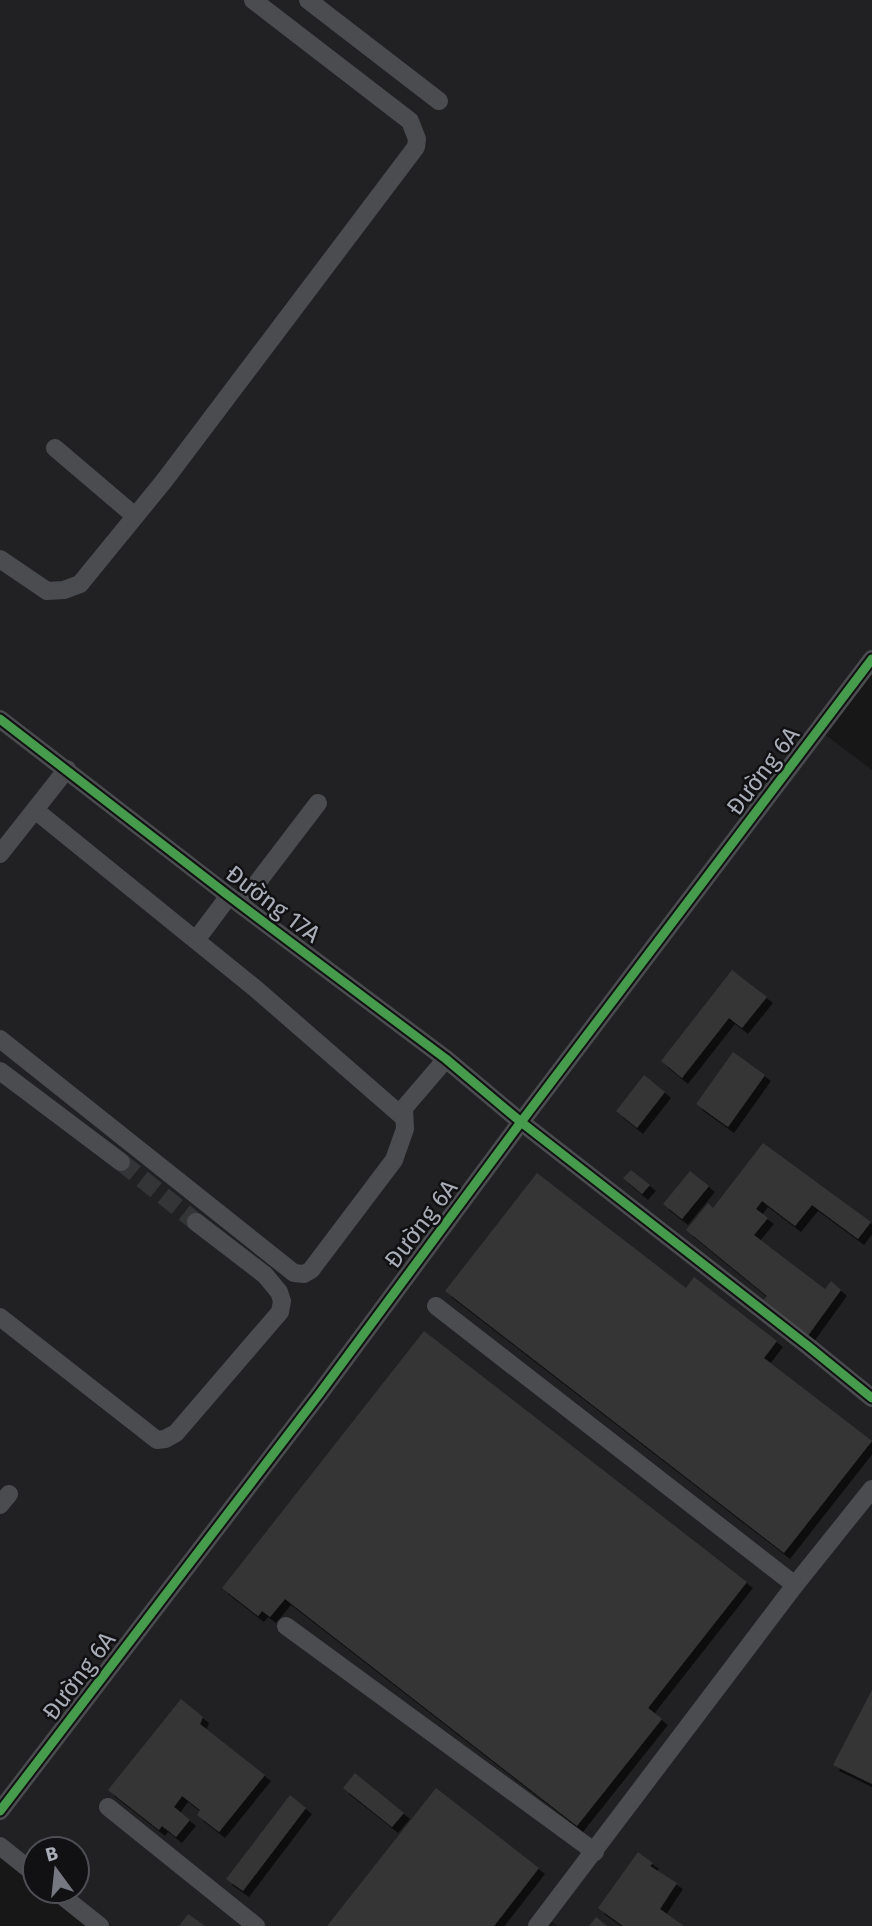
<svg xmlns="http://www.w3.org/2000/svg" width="872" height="1926" viewBox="0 0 872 1926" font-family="'Fira Sans',sans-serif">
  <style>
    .built { fill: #212123 }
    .building { fill: #353536; filter: url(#shadow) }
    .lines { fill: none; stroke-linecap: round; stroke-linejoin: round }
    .minor-tunnel { stroke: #343537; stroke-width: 18; stroke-dasharray: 18 9; stroke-linecap: butt }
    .minor { stroke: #4b4c50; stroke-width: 18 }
    .cycleway-casing { stroke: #111113; stroke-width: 13 }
    .cycleway { stroke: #469c4c; stroke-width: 9 }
    .labels { text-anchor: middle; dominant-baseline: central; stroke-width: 5; stroke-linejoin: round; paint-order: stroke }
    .street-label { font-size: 24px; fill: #a8adb8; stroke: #111113 }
  </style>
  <defs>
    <filter id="shadow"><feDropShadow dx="6" dy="6" stdDeviation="0" flood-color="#0009"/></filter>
  </defs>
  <rect width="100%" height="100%" fill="#171717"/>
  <g class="built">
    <polygon points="0,0 872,0 872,674 823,733 872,770 872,1480 788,1585 530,1926 109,1926 65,1891 77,1891 77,1849 35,1849 35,1867 0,1839"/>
    <polygon points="872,1498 872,1926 558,1926 549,1920"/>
  </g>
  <g class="building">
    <polygon points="732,970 767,997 742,1028 729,1018 682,1078 661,1061"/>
    <polygon points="733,1052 765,1075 728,1127 696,1104"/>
    <polygon points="644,1075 665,1092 637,1128 616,1111"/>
    <polygon points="763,1143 871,1222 858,1239 812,1205 795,1226 762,1201 756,1209 768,1218 754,1235 825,1289 831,1281 841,1290 807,1337 761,1302 767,1296 686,1230 708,1203 713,1208"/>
    <polygon points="631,1170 650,1185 642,1194 623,1178"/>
    <polygon points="690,1171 709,1186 682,1219 663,1204"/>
    <polygon points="537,1173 686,1288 694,1277 777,1341 764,1358 872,1441 784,1553 445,1291"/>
    <polygon points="424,1331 747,1582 648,1708 662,1719 577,1826 285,1599 270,1617 262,1611 258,1616 222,1588"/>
    <polygon points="872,1690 872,1784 833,1765"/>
    <polygon points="181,1699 203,1717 200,1724 265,1775 219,1832 197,1815 200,1810 182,1796 174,1807 190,1820 176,1837 162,1826 159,1830 108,1790"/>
    <polygon points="355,1773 404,1813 392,1827 343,1788"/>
    <polygon points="436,1788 539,1868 494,1926 327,1926"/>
    <polygon points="290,1795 306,1808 243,1891 226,1879"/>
    <polygon points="638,1852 653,1863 650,1866 677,1883 660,1909 684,1926 623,1926 598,1908"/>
    <polygon points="188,1914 205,1926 179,1926"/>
    <polygon points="596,1917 607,1926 589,1926"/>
  </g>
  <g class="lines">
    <polyline class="minor-tunnel" points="121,1162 196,1222"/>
    <g class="minor">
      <polyline points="308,0 439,101"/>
      <polyline points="55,448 135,516"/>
      <polyline points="0,559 47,591 64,590 80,584 164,481 416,147 417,139 410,121 253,0"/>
      <polyline points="0,719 229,896 446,1059 521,1122 808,1346 872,1398"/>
      <polyline points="35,810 256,989 403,1117"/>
      <polyline points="0,854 67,769"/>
      <polyline points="241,904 318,803"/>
      <polyline points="196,940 229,896"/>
      <polyline points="0,1039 294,1273 304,1274 311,1270 394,1160 405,1129 404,1108 446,1059"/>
      <polyline points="0,1071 121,1162"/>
      <polyline points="436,1306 795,1585"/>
      <polyline points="0,1317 157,1440 165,1439 176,1433 280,1312 282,1301 279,1292 265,1275 196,1222"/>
      <polyline points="0,1505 9,1494"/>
      <polyline points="286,1626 595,1852"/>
      <polyline points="108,1807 256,1926"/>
      <polyline points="0,1811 320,1393 521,1122 872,659"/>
      <polyline points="0,1846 35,1874"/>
      <polyline points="56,1891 100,1926"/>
      <polyline points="537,1926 795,1585 872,1489"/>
    </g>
    <defs>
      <g id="cycleway">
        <polyline points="0,719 229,896 446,1059 521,1122 808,1346 872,1398"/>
        <polyline points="0,1811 320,1393 521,1122 872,659"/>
      </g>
    </defs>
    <use href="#cycleway" class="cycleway-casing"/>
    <use href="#cycleway" class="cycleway"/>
  </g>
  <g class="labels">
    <g class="street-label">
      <text transform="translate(763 771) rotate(-53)">Đường 6A</text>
      <text transform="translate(273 904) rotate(37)">Đường 17A</text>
      <text transform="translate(421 1224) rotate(-53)">Đường 6A</text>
      <text transform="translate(79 1676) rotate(-53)">Đường 6A</text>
    </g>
  </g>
  <g transform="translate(56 1870) rotate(345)"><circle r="33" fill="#111113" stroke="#4d4f55" stroke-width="2"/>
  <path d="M0-5L12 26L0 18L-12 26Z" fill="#757880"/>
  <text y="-10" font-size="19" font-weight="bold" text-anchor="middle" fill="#a8adb8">B</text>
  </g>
</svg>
